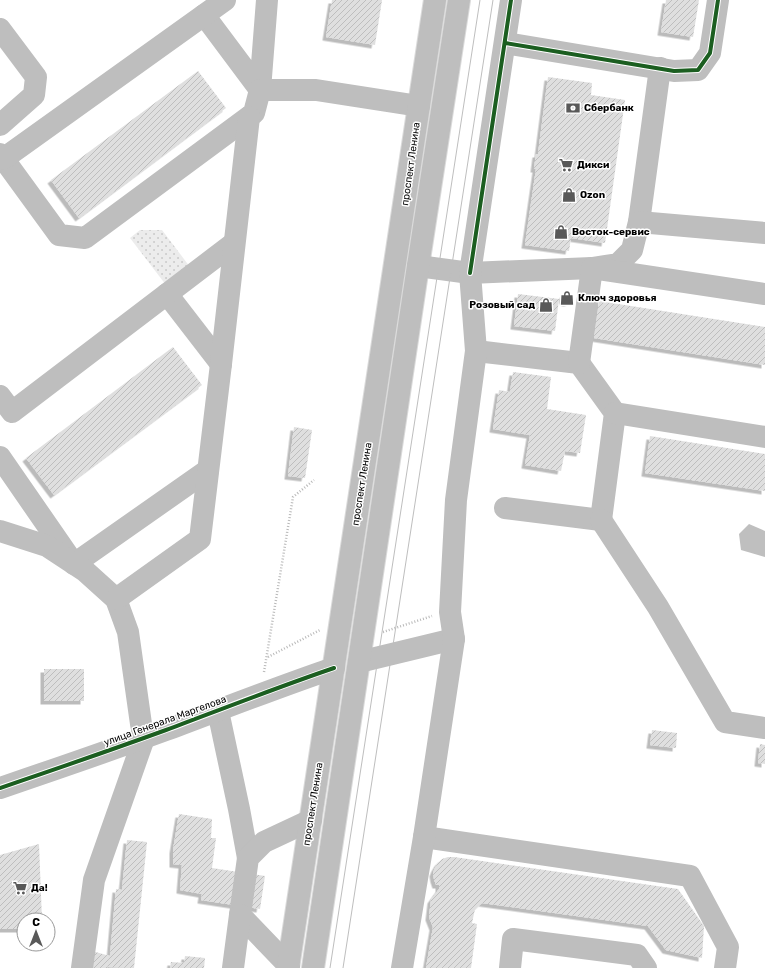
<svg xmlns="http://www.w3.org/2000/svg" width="765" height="968" viewBox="0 0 765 968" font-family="Rubik,sans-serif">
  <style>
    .park { fill: url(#park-dots) }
    .water { fill: #bfbfbf }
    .building { fill: url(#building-hatch); filter: url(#shadow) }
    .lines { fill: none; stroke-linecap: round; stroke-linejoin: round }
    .major-casing { stroke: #dbdbdb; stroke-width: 24 }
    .path { stroke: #b9b9b9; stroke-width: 2.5; stroke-dasharray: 1 2; stroke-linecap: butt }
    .minor { stroke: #bebebe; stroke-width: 22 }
    .major { stroke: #bebebe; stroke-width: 22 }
    .tram { stroke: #bebebe; stroke-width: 1 }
    .cycleway-casing { stroke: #fff; stroke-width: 6 }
    .cycleway { stroke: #1b5e20; stroke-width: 4 }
    .labels { text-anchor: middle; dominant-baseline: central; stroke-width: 3; stroke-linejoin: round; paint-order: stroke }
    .poi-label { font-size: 10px; font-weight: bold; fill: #000; stroke: #fff; text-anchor: start }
    .street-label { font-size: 10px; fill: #000; stroke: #fff }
  </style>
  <defs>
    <pattern id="park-dots" width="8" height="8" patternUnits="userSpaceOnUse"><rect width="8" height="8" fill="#ececec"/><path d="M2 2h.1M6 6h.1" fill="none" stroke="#c9c9c9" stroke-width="1.8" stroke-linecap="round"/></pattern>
    <pattern id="building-hatch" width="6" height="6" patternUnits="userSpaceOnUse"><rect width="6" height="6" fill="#dfdfdf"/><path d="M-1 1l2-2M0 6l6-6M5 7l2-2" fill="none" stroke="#bebebe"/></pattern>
    <filter id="shadow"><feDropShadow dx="-3.5" dy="3.5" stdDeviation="0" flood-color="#0004"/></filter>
  </defs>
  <rect width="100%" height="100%" fill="#fff"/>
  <polygon class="park" points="140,230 162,230 190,267 166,285 130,238"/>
  <polygon class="water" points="749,524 765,531 765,557 741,550 739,534"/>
  <g class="building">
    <polygon points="332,0 382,0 375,45 326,37"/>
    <polygon points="666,0 699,0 693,37 661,32"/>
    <polygon points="198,71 226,108 79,218 51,180"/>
    <polygon points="548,77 592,83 591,95 625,100 605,243 571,238 569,251 525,245 536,169 534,169 536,154 538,154"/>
    <circle cx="567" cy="298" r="5"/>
    <polygon points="518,294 559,299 555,331 514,326"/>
    <polygon points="599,301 765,327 765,365 594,338"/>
    <polygon points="173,347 202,385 54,495 26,458"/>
    <polygon points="513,372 551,377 547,409 586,415 580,453 565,451 561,471 525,465 530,435 493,429 499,390 510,392"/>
    <polygon points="294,427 312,430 305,478 288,476"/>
    <polygon points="650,436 765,454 765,491 645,473"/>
    <rect x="44" y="669" width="40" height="32"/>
    <polygon points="652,730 677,733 676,748 650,745"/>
    <polygon points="760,744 765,745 765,764 758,763"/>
    <polygon points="179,814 212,819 211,838 216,838 212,868 265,876 260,909 201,900 202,894 180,890 182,865 173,864 173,850"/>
    <polygon points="127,840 147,842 134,968 108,967 109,958 107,968 89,968 92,951 110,956 116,889 122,890"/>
    <polygon points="39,844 42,920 24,920 24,929 0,929 0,855"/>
    <polygon points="448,857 454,857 678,889 704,926 702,958 666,950 648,926 482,903 475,909 472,923 477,924 471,968 426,968 433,927 429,917 431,900 439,889 439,885 436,885 434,879 433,873 435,868 438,863 442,859"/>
    <polygon points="185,956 205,958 204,968 170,968 171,962 184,963"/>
  </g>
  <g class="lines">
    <defs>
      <g id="major">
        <polyline points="288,968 435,0"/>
        <polyline points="313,968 418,266 459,0"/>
      </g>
    </defs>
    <use href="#major" class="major-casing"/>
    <g class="path">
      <polyline points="383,632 432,616"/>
      <polyline points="268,657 320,630"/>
      <polyline points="264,672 293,497 314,480"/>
    </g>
    <g class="minor">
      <polyline points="204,15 260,90 267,0"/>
      <polyline points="0,29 36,77 34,95 0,125"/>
      <polyline points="505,43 674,71 698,70 710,53 718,0"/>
      <polyline points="0,154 59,235 85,238 254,113 260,90 316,90 419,106"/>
      <polyline points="3,159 225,0"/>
      <polyline points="639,222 660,68"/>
      <polyline points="418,266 470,273 592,268 618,264 632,250 639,222 765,233"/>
      <polyline points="167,294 221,364"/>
      <polyline points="476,351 579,363 615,413 601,520 505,508"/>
      <polyline points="579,363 592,268 765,294"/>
      <polyline points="0,396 12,412 234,243"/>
      <polyline points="615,413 765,437"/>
      <polyline points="0,457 74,564 208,470"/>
      <polyline points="601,520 658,607 725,722 765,728"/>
      <polyline points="0,531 47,546 85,571 116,599 128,632 141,724 144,738 94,880 82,968"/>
      <polyline points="116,599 200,539 221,364 249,117"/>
      <polyline points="359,662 454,639"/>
      <polyline points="218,711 239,809 248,858"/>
      <path d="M0 788C56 769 111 750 166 730 222 709 278 687 334 668"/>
      <polyline points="424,837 690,876 728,947 725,968"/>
      <polyline points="289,966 240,915 248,858 264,842 311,820"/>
      <polyline points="233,968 240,915"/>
      <polyline points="402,968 424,837 454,639 450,612 456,500 476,351 470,273 511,0"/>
      <polyline points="510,968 513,939 637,955 646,968"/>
    </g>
    <use href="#major" class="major"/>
    <g class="tram">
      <polyline points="330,968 480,0"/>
      <polyline points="343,968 493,0"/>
    </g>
    <defs>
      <g id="cycleway">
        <polyline points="505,43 674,71 698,70 710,53 718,0"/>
        <polyline points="470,273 511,0"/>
        <path d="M0 788C56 769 111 750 166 730 222 709 278 687 334 668"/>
      </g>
    </defs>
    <use href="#cycleway" class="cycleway-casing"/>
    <use href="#cycleway" class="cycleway"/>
  </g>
  <defs>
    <symbol id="bank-bare" viewBox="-9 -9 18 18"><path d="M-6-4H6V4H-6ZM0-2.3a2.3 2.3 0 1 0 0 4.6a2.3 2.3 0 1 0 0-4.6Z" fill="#595959" stroke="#fff" stroke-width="2.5" paint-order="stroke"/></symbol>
    <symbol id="supermarket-bare" viewBox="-9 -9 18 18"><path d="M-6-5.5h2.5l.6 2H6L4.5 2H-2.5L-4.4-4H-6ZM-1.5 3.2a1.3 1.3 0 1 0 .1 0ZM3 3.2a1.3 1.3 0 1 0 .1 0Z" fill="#595959" stroke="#fff" stroke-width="2.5" paint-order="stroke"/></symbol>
    <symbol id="shop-bare" viewBox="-9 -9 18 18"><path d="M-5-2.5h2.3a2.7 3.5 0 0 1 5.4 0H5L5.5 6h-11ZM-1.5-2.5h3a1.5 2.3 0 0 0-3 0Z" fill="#595959" stroke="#fff" stroke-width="2.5" paint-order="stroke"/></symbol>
  </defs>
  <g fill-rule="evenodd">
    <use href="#bank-bare" x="563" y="98" width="20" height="20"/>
    <use href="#supermarket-bare" x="556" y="155" width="20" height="20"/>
    <use href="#shop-bare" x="559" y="185" width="20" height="20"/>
    <use href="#shop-bare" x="551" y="222" width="20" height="20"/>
    <use href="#shop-bare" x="557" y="288" width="20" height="20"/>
    <use href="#shop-bare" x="536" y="295" width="20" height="20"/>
    <use href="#supermarket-bare" x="10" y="878" width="20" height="20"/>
  </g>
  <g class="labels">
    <g class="poi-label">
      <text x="584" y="108">Сбербанк</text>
      <text x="577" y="165">Дикси</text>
      <text x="580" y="195">Ozon</text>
      <text x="572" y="232">Восток-сервис</text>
      <text x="578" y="298">Ключ здоровья</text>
      <text x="535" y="305" text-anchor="end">Розовый сад</text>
      <text x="31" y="888">Да!</text>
    </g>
    <g class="street-label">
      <text transform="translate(411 164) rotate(-82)">проспект Ленина</text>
      <text transform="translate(362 484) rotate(-81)">проспект Ленина</text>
      <text transform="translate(165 721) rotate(-20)">улица Генерала Маргелова</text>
      <text transform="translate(313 804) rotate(-81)">проспект Ленина</text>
    </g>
  </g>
  <g transform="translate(36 932)"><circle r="19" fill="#ffffff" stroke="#999999"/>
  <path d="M0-3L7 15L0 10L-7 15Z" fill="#595959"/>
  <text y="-6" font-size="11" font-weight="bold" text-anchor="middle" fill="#000000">С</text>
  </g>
</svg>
